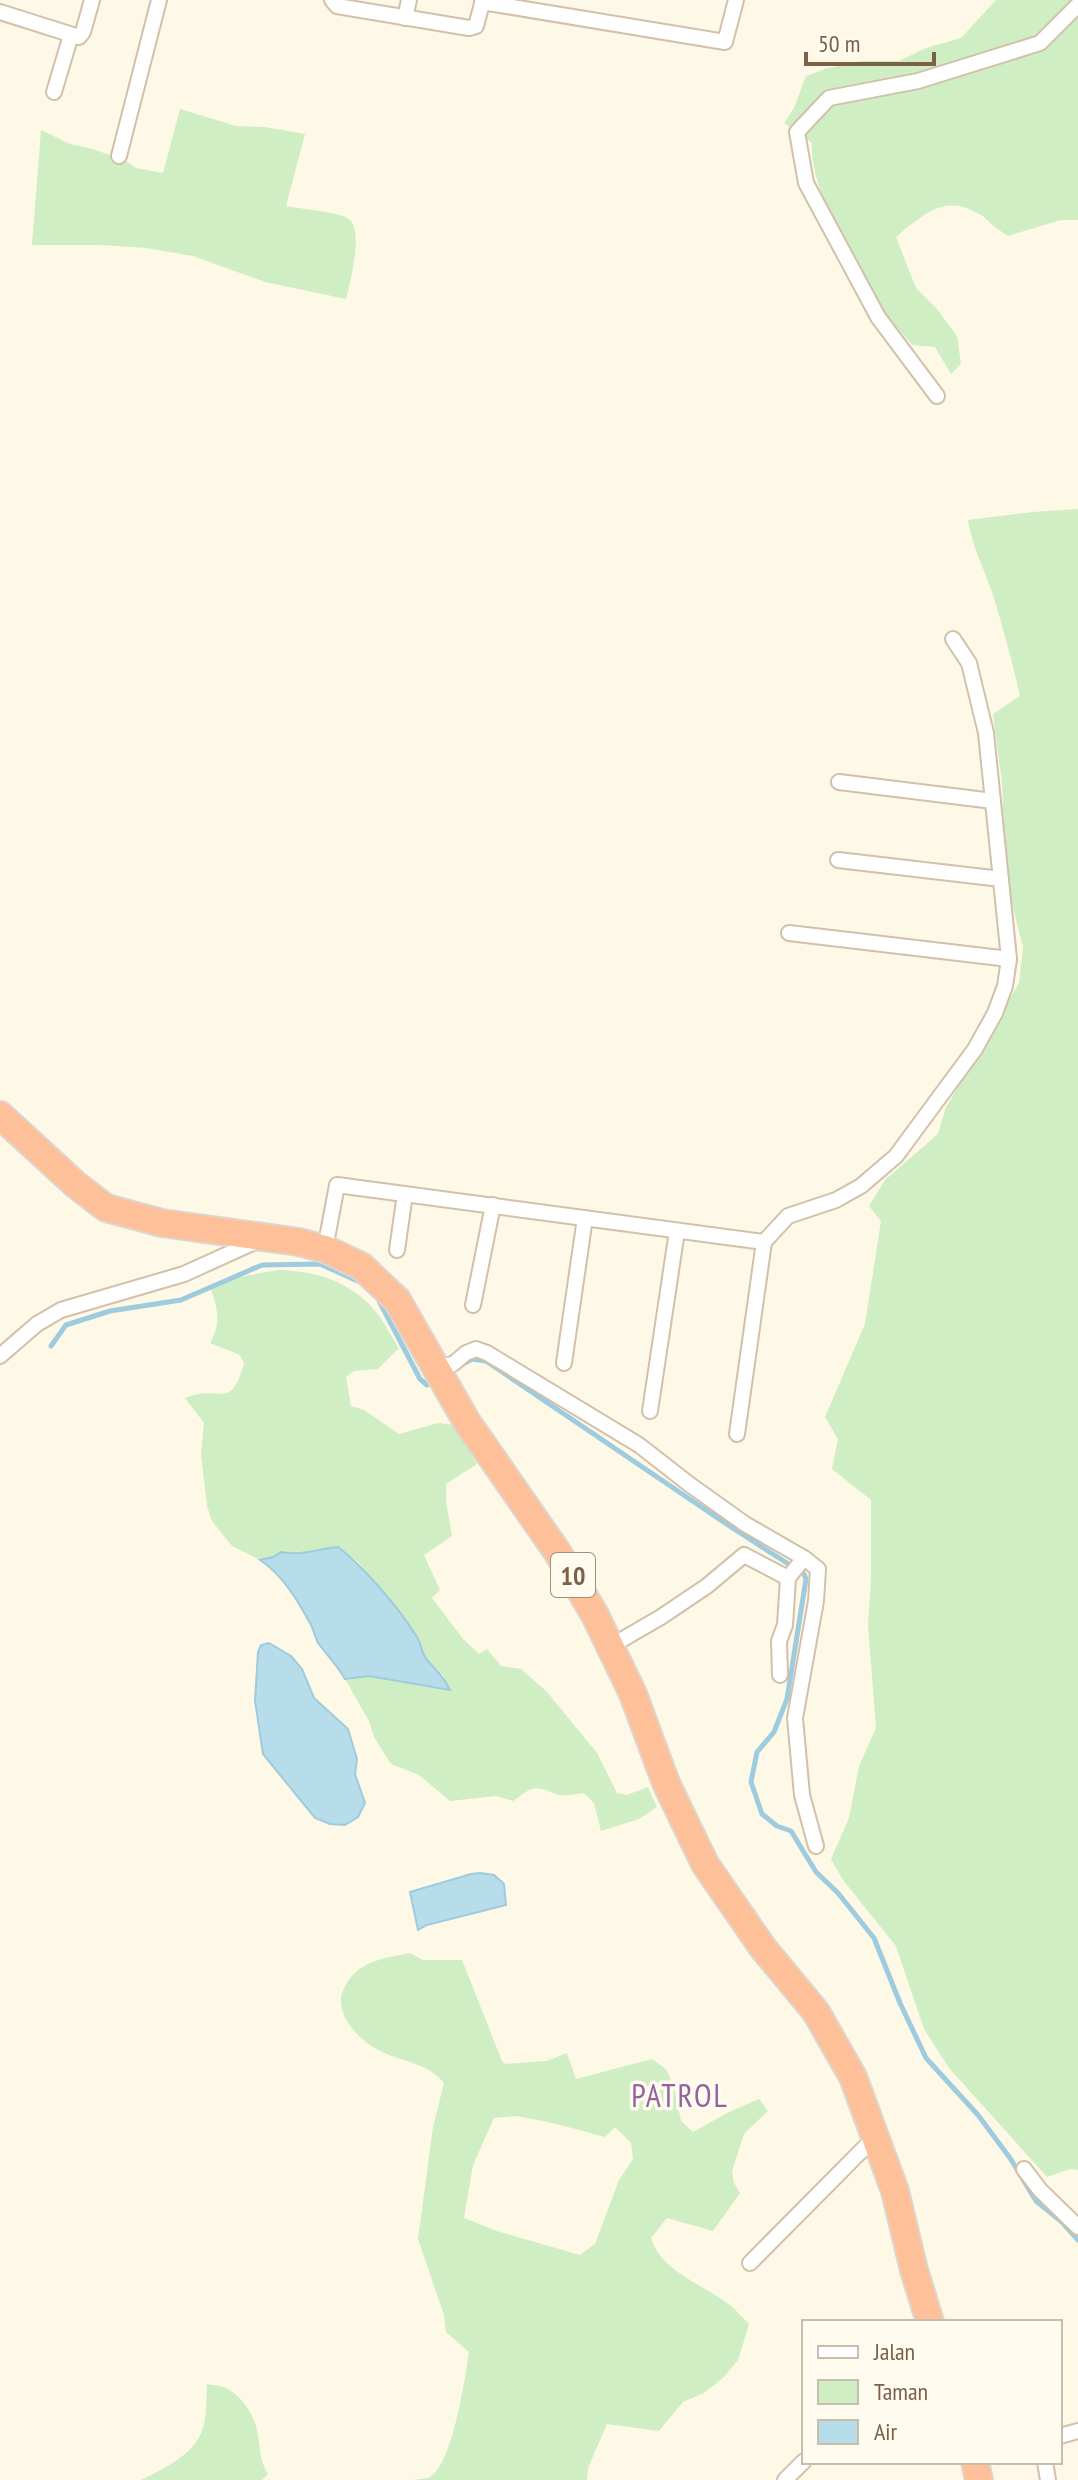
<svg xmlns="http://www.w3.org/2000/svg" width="1078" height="2480" viewBox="0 0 1078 2480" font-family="'PT Sans Narrow',sans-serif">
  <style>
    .green { fill: #cfeec3; fill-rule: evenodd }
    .water { fill: #b8ddea; stroke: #9ecbdd; stroke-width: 2 }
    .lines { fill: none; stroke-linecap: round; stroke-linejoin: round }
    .stream { stroke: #9ecbdd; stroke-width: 5 }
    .street-casing { stroke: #d2c1aa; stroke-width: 18 }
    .highway-casing { stroke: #ddd6cf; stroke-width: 30 }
    .street { stroke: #fff; stroke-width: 14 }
    .highway { stroke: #fec098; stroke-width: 26 }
    .labels { text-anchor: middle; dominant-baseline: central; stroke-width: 7; stroke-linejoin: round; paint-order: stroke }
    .shield { fill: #fffbef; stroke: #a38f7a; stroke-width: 2 }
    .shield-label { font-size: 26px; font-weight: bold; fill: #7b6148 }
    .quarter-label { font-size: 32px; letter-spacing: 2px; fill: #92639e; stroke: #fffbef }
  </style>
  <rect width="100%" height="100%" fill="#fef8e7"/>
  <g class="green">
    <path d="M996 0H1078V220H1061L1008 236C997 229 993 226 984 217 981 214 976 213 973 211 942 195 920 218 896 237L916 288 936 308 957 336 961 364 951 374 935 347 912 345C901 331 887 317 877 301 853 262 809 189 812 143L784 123 794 108 806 76 825 69 860 61H899L926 48 961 38Z"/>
    <path d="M180 109 236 126 265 127 305 134 286 206C300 209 340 212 349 219 364 230 350 282 346 299L265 282 193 256 146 248 101 245H32L41 130 70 144 93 149 126 161 136 168 163 173Z"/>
    <path d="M1078 509V2170L1070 2169 1047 2177 949 2068 924 2029 896 1946 843 1880 831 1859 849 1818 859 1766 876 1728 868 1625 871 1580V1500L832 1469 838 1439 825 1417 865 1324 881 1221 869 1206 885 1180 938 1134 946 1107 1019 983 1023 947 1006 881 1002 783 993 714 1020 696C1012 661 1003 627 992 592 983 566 973 549 968 520L1033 512Z"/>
    <path d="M278 1270C313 1271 345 1279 371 1306 382 1317 390 1335 399 1348L378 1369 354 1371 346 1377 351 1406 364 1410 399 1434 438 1423 454 1425 477 1464 446 1484V1501L452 1536 424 1555 440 1590 432 1598 463 1639 479 1654 487 1649 501 1666 521 1669 547 1692 597 1753 617 1793 627 1795 648 1787 657 1807 639 1819 601 1831 594 1803 584 1793C575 1794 564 1797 556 1794 533 1785 534 1786 513 1801L496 1796 450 1801 419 1775 391 1764 374 1737 369 1721 345 1679 369 1676 449 1689 443 1675 425 1659 418 1639 359 1563 338 1547C316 1549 304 1556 281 1552L273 1557 260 1560 232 1546 212 1521 207 1506 201 1454 204 1423 185 1398C219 1383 231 1413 244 1363L240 1355 210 1343C221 1324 218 1309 211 1290L233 1278Z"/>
    <path d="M410 1953 423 1960H462L502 2061 505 2064 547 2061 567 2053 576 2079 652 2059 666 2069 674 2087 681 2121 693 2132 729 2112 759 2099 768 2111 744 2134 732 2171 734 2183 740 2193 713 2231 667 2218 651 2238C661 2272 705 2285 731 2306 737 2311 743 2318 749 2324L738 2360 723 2378 704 2393 683 2402 659 2431 607 2424 588 2468 587 2480H412C417 2479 426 2479 430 2477 453 2463 465 2378 469 2352L446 2332 444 2315 418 2239 433 2127 444 2083C426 2060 396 2062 373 2047 356 2037 334 2011 343 1991 354 1962 383 1958 410 1953ZM516 2116 553 2123 605 2137 615 2127 631 2143 633 2159 619 2180 595 2244 580 2255 497 2231 464 2218 473 2165 494 2118Z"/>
    <path d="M207 2384C213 2385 221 2386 226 2388 241 2395 254 2415 257 2430 261 2448 258 2457 268 2474L262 2480H141C163 2469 195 2455 203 2428 207 2415 206 2398 207 2384Z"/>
  </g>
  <g class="water">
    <path d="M338 1547C365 1568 399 1608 417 1637 421 1644 422 1654 427 1660 437 1672 443 1675 450 1690L369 1676 345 1679C337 1665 327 1655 318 1643 315 1637 314 1631 311 1625 298 1601 283 1575 260 1560L273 1557 281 1552C304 1556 316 1549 338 1547Z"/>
    <polygon points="269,1643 291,1656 302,1669 314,1698 348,1729 357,1759 355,1774 365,1803 358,1817 345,1825 330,1824 315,1818 263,1754 255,1701 258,1652 261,1645"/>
    <polygon points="480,1873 494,1875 504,1884 506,1905 427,1925 418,1930 410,1892 471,1874"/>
  </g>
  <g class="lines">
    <g class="stream">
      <polyline points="377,1297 420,1379 427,1385 431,1382"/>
      <polyline points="51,1346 66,1325 110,1311 181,1300 262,1265 320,1264 362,1283"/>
      <polyline points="461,1365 472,1359 486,1361 728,1525 804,1574 806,1579 787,1699 774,1732 757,1752 751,1782 762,1814 777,1826 791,1831 816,1872 838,1893 874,1938 900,2003 926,2058 978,2115 1010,2158 1036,2201 1062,2222 1078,2240"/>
    </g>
    <defs>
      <g id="street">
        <polyline points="332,0 337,6 469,28 476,26 483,0"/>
        <polyline points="482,2 725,42 736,0"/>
        <polyline points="0,12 79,37 83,32 92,0"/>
        <polyline points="405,18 409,0"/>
        <polyline points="54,92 71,35"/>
        <polyline points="119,156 159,0"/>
        <polyline points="937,396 878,317 806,183 797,132 829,98 918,81 1040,43 1078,5"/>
        <polyline points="839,782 993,801"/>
        <polyline points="838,860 1001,879"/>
        <polyline points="789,933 1009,959"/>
        <polyline points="325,1249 337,1185 764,1242 788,1216 836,1200 861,1186 896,1156 975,1049 995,1013 1005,986 1009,959 986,733 969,663 953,639"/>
        <polyline points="397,1250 405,1194"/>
        <polyline points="473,1305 493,1205"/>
        <polyline points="0,1356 37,1324 61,1310 184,1274 259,1240"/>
        <polyline points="564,1363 585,1218"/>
        <polyline points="436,1367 453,1364 466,1353 476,1349 487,1353 639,1445 689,1484 745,1524 804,1558 818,1569 816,1601 795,1718 802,1795 816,1846"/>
        <polyline points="650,1411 677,1231"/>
        <polyline points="737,1434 764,1242"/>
        <polyline points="611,1646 661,1617 707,1586 744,1555 788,1578"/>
        <polyline points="780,1675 779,1641 785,1625 788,1578 804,1558"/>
        <polyline points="1024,2169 1040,2190 1078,2227"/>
        <polyline points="750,2263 874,2138"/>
        <polyline points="1060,2436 1078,2431"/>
        <polyline points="1045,2462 1048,2480"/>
        <polyline points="785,2480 804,2461"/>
      </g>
      <g id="highway">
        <polyline points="0,1115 75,1184 106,1208 162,1223 299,1242 325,1249 361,1266 397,1300 467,1422 558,1553 595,1615 633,1694 666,1783 705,1864 763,1948 816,2012 853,2077 895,2191 914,2270 930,2322"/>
        <polyline points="975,2462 979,2480"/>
      </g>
    </defs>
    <use href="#street" class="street-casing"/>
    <use href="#highway" class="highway-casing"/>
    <use href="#street" class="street"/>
    <use href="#highway" class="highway"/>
  </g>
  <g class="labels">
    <rect class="shield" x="551" y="1553" width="44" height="44" rx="6"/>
    <g class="shield-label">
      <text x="573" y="1575">10</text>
    </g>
    <g class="quarter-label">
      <text x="680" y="2095">PATROL</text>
    </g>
  </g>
  <rect x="802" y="2320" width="260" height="144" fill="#fffbef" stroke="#cabdac" stroke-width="2"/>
  <rect x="818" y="2346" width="40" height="12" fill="#ffffff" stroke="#cabdac" stroke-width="2"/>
  <text x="874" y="2360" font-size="24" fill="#7b6148">Jalan</text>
  <rect x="818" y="2380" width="40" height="24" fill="#cfeec3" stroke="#cabdac" stroke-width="2"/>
  <text x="874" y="2400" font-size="24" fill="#7b6148">Taman</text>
  <rect x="818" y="2420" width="40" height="24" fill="#b8ddea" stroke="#cabdac" stroke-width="2"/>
  <text x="874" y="2440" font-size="24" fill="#7b6148">Air</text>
  <path d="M806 52v12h128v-12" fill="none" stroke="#7b6148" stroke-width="4"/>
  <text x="818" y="52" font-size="24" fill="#7b6148" stroke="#fffbef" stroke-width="6" paint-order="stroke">50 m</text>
</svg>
